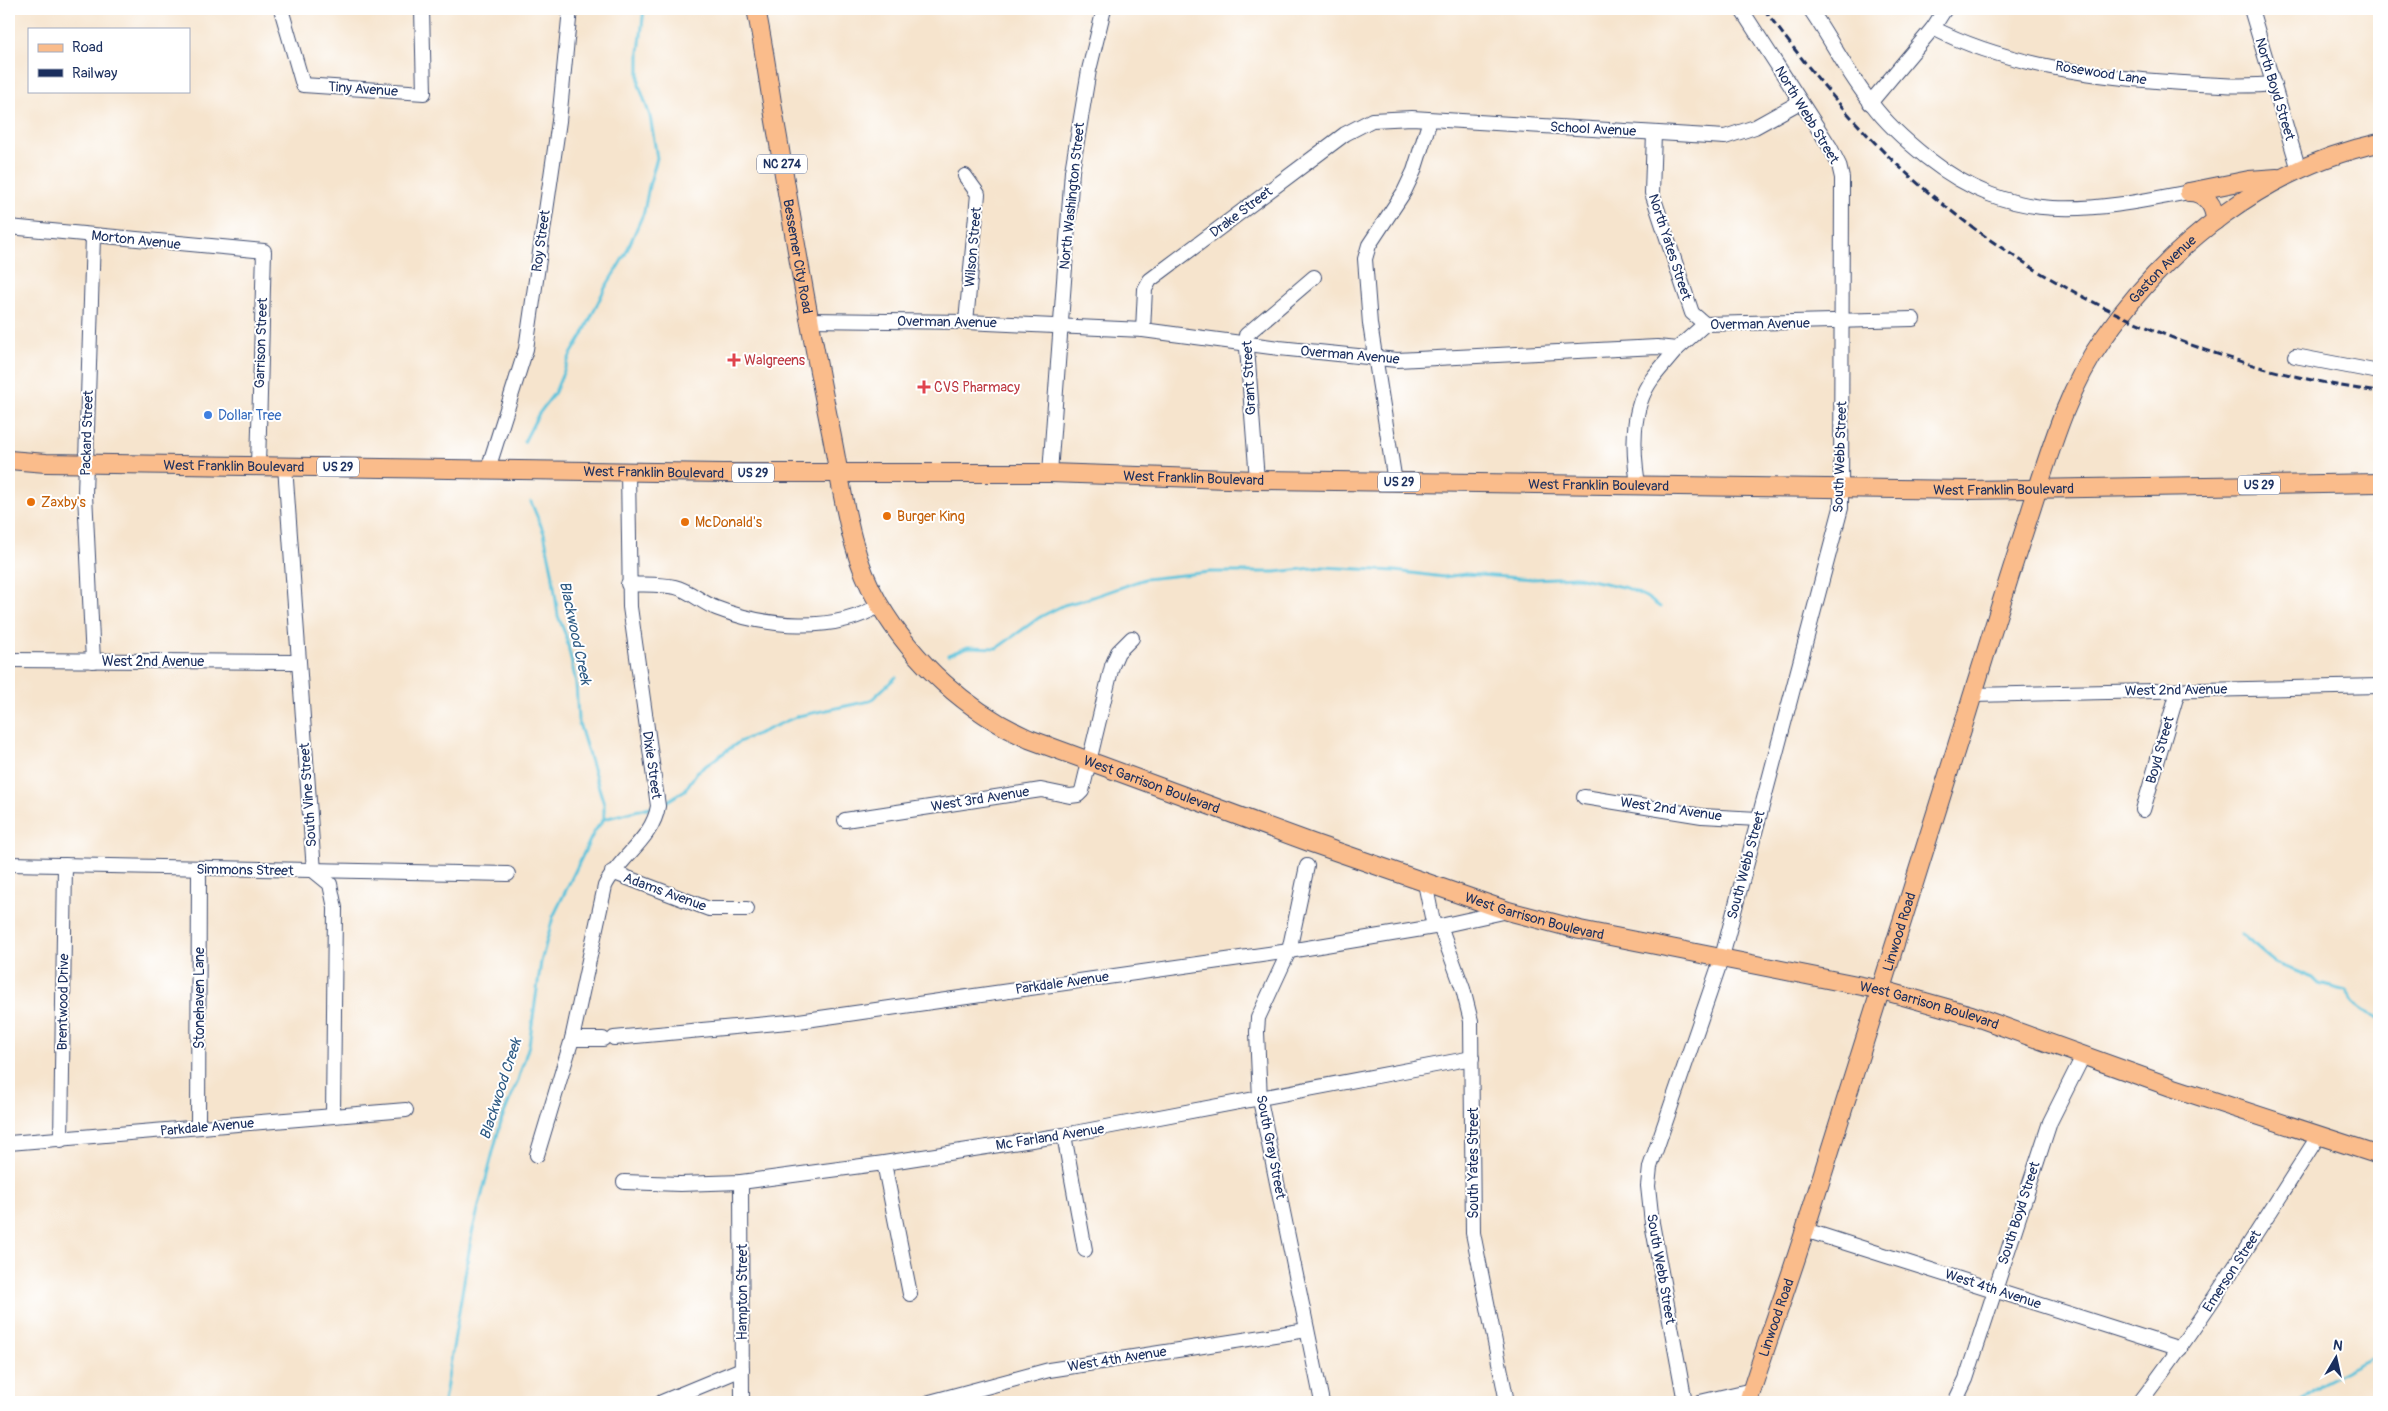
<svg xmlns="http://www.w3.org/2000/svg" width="2388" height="1411" viewBox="0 0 2388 1411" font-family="Pangolin,sans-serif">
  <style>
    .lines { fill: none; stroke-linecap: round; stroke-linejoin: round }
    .stream { stroke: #5dc3db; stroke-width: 3 }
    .minor-casing { stroke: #3c4a6f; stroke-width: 16 }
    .major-casing { stroke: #3c4a6f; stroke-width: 20 }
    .minor { stroke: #fff; stroke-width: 14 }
    .major { stroke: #fabc8b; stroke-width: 18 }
    .rail { stroke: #1b2f5e; stroke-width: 3; stroke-dasharray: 8 4; stroke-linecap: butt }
    .health-dot { fill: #e0444e; stroke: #fff; stroke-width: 2 }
    .shop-dot { fill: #3f7fe0; stroke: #fff; stroke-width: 2 }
    .food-dot { fill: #e8710a; stroke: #fff; stroke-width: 2 }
    .labels { text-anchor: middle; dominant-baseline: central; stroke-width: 4; stroke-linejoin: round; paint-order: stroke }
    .shield { fill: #fff; stroke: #5f6d8e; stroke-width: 1 }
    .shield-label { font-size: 12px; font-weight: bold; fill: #1b2f5e }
    .street-label { font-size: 14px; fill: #1b2f5e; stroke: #fff }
    .health-label { font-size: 14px; fill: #be3a42; stroke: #fff; text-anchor: start }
    .shop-label { font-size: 14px; fill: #366cbe; stroke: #fff; text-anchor: start }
    .food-label { font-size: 14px; fill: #c56008; stroke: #fff; text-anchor: start }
    .water-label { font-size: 15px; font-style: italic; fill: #2f5b84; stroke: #fff }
  </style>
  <rect width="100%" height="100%" fill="#fff"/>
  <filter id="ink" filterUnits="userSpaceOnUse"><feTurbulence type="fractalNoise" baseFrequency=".02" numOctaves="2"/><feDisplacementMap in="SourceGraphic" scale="10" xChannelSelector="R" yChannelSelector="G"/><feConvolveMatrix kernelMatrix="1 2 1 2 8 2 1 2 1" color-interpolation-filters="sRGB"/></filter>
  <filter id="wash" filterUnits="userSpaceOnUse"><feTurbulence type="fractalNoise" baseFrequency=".0096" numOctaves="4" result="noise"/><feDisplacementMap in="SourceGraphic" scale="20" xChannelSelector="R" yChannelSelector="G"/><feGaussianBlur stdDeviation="1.12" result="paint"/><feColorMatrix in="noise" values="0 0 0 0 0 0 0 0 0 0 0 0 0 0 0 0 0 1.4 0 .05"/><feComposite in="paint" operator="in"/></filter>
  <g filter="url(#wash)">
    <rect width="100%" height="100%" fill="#f6e4cd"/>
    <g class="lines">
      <g class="stream">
        <polyline points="524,442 538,415 555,392 570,356 582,336 605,288 625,255 644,212 649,186 657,158 650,116 639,85 639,52 644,9"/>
        <polyline points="948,655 968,647 997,648 1040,617 1064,605 1087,599 1145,579 1210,572 1275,572 1323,567 1395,571 1444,577 1466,574 1533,579 1577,577 1627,588 1646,597 1660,607"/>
        <polyline points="666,802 685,790 697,772 739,742 798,716 870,701 896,677"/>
        <polyline points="604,819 650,807"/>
        <path d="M2241 934 2275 963 2313 978 2319 984 2346 991C2357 1009 2361 1011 2379 1018"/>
        <polyline points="444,1402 472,1233 501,1121 518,1080 529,1045 541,962 553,917 594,832 604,819 604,804 578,720 576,683 566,636 558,616 552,571 544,533 531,502"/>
        <polyline points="2298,1402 2321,1384 2379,1354"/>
      </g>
    </g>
  </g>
  <g filter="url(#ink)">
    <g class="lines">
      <defs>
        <g id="minor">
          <polyline points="281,9 303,85 424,93 422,9"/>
          <path d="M1810 9C1831 39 1848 75 1872 104 1887 124 1906 141 1926 157 2014 226 2087 212 2189 192"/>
          <polyline points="2251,9 2299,170"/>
          <path d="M1933 28C2007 66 2102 78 2183 83 2214 85 2244 87 2274 84"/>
          <polyline points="1870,103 1933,28 1945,9"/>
          <polyline points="1654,133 1652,193 1692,313 1705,324"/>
          <polyline points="965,176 978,194 966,322"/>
          <polyline points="9,227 264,251 258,465"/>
          <polyline points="809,320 966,322 1143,330 1279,348 1397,360 1657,347 1677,349 1705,324 1913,319"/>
          <polyline points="1143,330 1145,289 1150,280 1345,134 1372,120 1412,118 1725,137 1755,127 1800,102"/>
          <polyline points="2295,356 2379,372"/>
          <polyline points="285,466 314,871 330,884 335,908 333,1116"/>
          <polyline points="488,469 526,349 559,121 570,9"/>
          <polyline points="1050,473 1072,171 1089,70 1104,9"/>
          <polyline points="1257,480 1246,335 1314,277"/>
          <polyline points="1395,482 1370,324 1365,259 1369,245 1404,192 1414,171 1430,120"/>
          <path d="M1638 485C1633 451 1630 409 1652 379 1660 368 1669 359 1677 349"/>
          <path d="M628 584C644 585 660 584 675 587 689 590 702 603 716 608 765 627 834 634 880 605"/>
          <polyline points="9,660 297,662"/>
          <polyline points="93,661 85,494 93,236"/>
          <polyline points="1972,695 2379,686"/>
          <polyline points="1584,797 1702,816 1758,819"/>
          <polyline points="2143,810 2178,691"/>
          <polyline points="845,820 1041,790 1070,796 1078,795 1082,791 1112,666 1118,652 1132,638"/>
          <polyline points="9,864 508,874"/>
          <polyline points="1307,866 1289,951 1258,1018 1257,1032 1260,1100 1322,1402"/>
          <polyline points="612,872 709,909 747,909"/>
          <polyline points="1425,883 1434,927"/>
          <polyline points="1440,926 1463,989 1471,1021 1473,1233 1507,1402"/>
          <polyline points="614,1038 799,1021 1289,951 1440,926 1508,911"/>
          <polyline points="572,1039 603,1039"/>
          <polyline points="198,1127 199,869"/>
          <polyline points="1064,1135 1085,1250"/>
          <polyline points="61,1140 65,865"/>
          <polyline points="9,1143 406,1110"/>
          <path d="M537 1155 572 1039 605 886C619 857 653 839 658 806L630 607 628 471"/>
          <polyline points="884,1163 910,1294"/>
          <polyline points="624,1182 680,1184 741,1182 884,1163 1064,1135 1472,1058"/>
          <polyline points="741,1182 742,1402"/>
          <polyline points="1805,1230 2180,1349"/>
          <polyline points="662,1402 742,1369"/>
          <polyline points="930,1402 1049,1370 1307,1330"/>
          <polyline points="1685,1402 1652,1223 1648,1186 1650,1167 1722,957 1841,508 1842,178 1839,165 1830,147 1741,9"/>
          <polyline points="1700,1402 1752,1390"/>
          <polyline points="1955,1402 1966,1379 2050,1122 2083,1056"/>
          <path d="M2140 1402C2205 1317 2261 1226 2319 1135"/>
        </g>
        <g id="major">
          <path id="s1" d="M756 9C765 51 770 95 778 138 794 236 811 334 831 432 843 490 848 552 879 604 914 663 967 711 1029 739L1312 843 1508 911 1580 930 1882 990 1971 1015 2171 1087 2379 1155"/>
          <polyline points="2189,192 2249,180 2277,178"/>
          <path d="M2189 192C2205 192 2215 206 2215 221"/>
          <path id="s2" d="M9 460 46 463 724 473H1050L1257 480 1970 490 2379 483"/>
          <path id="s3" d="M1748 1402C1766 1343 1788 1286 1806 1227 1860 1058 1912 889 1965 720 1986 652 2007 583 2029 516 2049 455 2066 391 2103 339 2168 245 2266 167 2379 143"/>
        </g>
      </defs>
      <use href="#minor" class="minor-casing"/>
      <use href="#major" class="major-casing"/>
      <use href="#minor" class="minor"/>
      <use href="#major" class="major"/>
      <path class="rail" d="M1764 9C1801 59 1841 109 1885 153 2020 284 2194 366 2379 392"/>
    </g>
  </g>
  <g class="health-dot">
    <path d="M731.5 352.5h5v5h5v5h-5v5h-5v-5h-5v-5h5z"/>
    <path d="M921.5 379.5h5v5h5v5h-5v5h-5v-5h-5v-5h5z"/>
  </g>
  <circle class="shop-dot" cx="208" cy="415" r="5"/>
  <g class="food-dot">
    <circle cx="31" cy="502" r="5"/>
    <circle cx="887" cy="516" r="5"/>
    <circle cx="685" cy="522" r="5"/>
  </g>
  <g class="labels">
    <g class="shield">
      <rect x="757" y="154.5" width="50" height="19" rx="4"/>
      <rect x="317" y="457.5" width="42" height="19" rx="4"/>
      <rect x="732" y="463.5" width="42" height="19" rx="4"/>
      <rect x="1378" y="472.5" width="42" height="19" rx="4"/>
      <rect x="2238" y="475.5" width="42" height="19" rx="4"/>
    </g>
    <g class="shield-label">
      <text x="782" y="164">NC 274</text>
      <text x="338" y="467">US 29</text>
      <text x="753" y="473">US 29</text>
      <text x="1399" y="482">US 29</text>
      <text x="2259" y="485">US 29</text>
    </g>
    <g class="street-label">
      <text transform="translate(2101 73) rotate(9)">Rosewood Lane</text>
      <text transform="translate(363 89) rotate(4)">Tiny Avenue</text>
      <text transform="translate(2275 89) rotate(73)">North Boyd Street</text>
      <text transform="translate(1807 115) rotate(59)">North Webb Street</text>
      <text transform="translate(1593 129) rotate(3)">School Avenue</text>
      <text transform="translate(1072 196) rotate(-84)">North Washington Street</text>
      <text transform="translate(1241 212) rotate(-37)">Drake Street</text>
      <text transform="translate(136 240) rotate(6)">Morton Avenue</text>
      <text transform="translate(541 241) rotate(-82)">Roy Street</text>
      <text transform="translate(973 247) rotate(-85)">Wilson Street</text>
      <text transform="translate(1670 247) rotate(72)">North Yates Street</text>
      <text stroke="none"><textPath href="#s1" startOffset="251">Bessemer City Road</textPath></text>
      <text stroke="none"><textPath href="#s3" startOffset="1214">Gaston Avenue</textPath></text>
      <text transform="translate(947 322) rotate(1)">Overman Avenue</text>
      <text transform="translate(1760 324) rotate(-1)">Overman Avenue</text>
      <text transform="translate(261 343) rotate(-88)">Garrison Street</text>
      <text transform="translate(1350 355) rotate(5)">Overman Avenue</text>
      <text transform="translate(1249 378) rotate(-93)">Grant Street</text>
      <text transform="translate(87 433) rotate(-88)">Packard Street</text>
      <text transform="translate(1840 457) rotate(-88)">South Webb Street</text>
      <text stroke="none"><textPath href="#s2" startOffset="225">West Franklin Boulevard</textPath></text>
      <text stroke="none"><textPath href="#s2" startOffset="645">West Franklin Boulevard</textPath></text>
      <text stroke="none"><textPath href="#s2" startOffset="1185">West Franklin Boulevard</textPath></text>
      <text stroke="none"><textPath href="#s2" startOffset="1590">West Franklin Boulevard</textPath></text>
      <text stroke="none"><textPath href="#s2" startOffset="1995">West Franklin Boulevard</textPath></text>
      <text x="153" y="661">West 2nd Avenue</text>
      <text transform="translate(2176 690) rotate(-1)">West 2nd Avenue</text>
      <text transform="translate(2160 750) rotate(-74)">Boyd Street</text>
      <text transform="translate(652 765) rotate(82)">Dixie Street</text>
      <text stroke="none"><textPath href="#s1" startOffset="945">West Garrison Boulevard</textPath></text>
      <text transform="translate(308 795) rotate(-94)">South Vine Street</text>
      <text transform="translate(980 799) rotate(-9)">West 3rd Avenue</text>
      <text transform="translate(1671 809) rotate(8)">West 2nd Avenue</text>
      <text transform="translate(1746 865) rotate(-75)">South Webb Street</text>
      <text transform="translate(245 870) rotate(1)">Simmons Street</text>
      <text transform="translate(665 892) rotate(20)">Adams Avenue</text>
      <text stroke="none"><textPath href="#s1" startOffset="1350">West Garrison Boulevard</textPath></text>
      <text stroke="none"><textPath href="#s3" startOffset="494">Linwood Road</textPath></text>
      <text transform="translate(1062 983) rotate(-8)">Parkdale Avenue</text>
      <text transform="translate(199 998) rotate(-90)">Stonehaven Lane</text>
      <text transform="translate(63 1002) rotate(-89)">Brentwood Drive</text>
      <text stroke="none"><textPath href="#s1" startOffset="1755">West Garrison Boulevard</textPath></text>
      <text transform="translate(207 1127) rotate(-5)">Parkdale Avenue</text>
      <text transform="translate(1050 1137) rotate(-9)">Mc Farland Avenue</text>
      <text transform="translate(1271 1147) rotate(79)">South Gray Street</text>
      <text transform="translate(1473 1163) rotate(-90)">South Yates Street</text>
      <text transform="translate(2019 1213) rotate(-72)">South Boyd Street</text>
      <text transform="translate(1661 1269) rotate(80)">South Webb Street</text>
      <text transform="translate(2232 1271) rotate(-57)">Emerson Street</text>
      <text transform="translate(1993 1289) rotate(18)">West 4th Avenue</text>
      <text transform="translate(742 1292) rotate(-90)">Hampton Street</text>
      <text stroke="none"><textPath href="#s3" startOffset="89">Linwood Road</textPath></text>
      <text transform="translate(1117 1359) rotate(-9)">West 4th Avenue</text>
    </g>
    <g class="health-label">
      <text x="744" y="360">Walgreens</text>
      <text x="934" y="387">CVS Pharmacy</text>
    </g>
    <g class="shop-label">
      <text x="218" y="415">Dollar Tree</text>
    </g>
    <g class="food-label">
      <text x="41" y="502">Zaxby's</text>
      <text x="897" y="516">Burger King</text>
      <text x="695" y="522">McDonald's</text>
    </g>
    <g class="water-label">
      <text transform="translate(575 633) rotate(78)">Blackwood Creek</text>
      <text transform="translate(501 1089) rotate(-72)">Blackwood Creek</text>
    </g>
  </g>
  <rect width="2388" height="1411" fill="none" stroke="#fff" stroke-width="30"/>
  <rect x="28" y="28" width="162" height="65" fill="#ffffff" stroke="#a4acbf"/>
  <rect x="38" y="44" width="25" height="8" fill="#fabc8b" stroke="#a4acbf"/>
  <text x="72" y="52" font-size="15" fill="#1b2f5e">Road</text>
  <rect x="38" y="69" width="25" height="8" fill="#1b2f5e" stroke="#a4acbf"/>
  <text x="72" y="78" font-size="15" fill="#1b2f5e">Railway</text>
  <g transform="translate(2336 1358) rotate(9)" stroke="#ffffff" stroke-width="4" paint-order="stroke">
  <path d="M0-4L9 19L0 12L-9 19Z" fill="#1b2f5e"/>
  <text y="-8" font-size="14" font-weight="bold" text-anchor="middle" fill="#1b2f5e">N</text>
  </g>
</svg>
